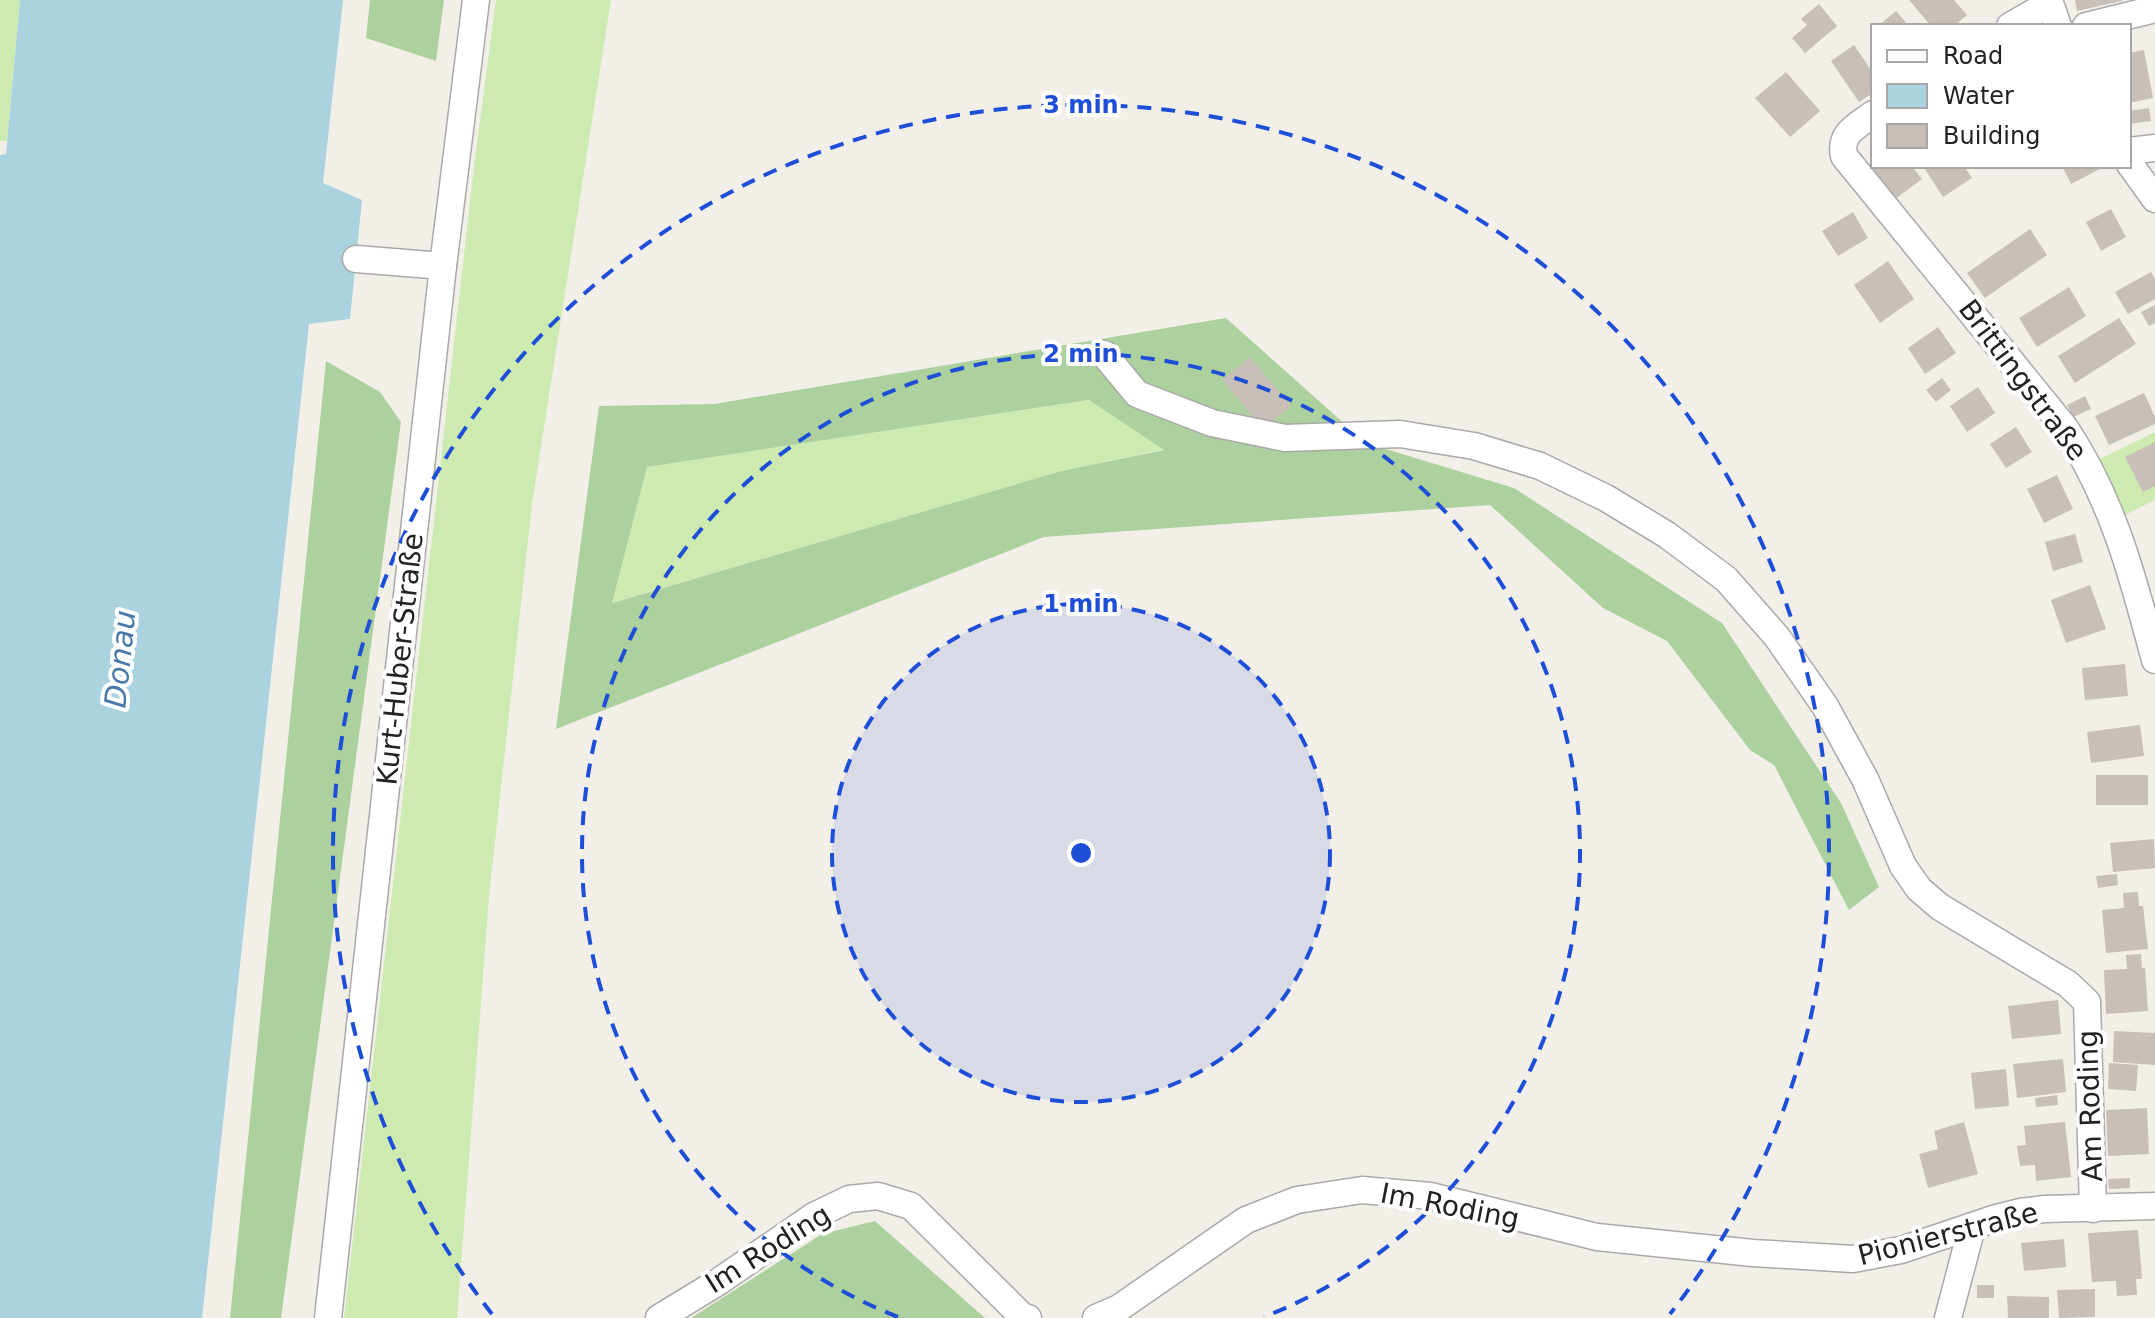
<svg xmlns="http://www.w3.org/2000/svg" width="2155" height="1318" viewBox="0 0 2155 1318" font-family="'DejaVu Sans',sans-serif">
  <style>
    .grass { fill: #cdebb0 }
    .forest { fill: #add19e; fill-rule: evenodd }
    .water { fill: #aad3df }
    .building { fill: #c7bfb8 }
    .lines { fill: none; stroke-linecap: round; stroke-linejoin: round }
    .minor-casing { stroke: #a9a9a9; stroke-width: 29 }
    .minor { stroke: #fff; stroke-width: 26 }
    .ring { fill: none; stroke: #1d4ed8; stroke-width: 4; stroke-dasharray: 14 10 }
    .labels { text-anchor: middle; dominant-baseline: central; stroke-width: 8; stroke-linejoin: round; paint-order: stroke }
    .street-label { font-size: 28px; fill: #222; stroke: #fff }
    .water-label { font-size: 30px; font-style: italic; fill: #4a7aab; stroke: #fff }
    .centre { fill: #1d4ed8; stroke: #fff; stroke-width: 4 }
    .ring-label { font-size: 24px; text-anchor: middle; font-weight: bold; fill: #1d4ed8; stroke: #fff; stroke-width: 8; stroke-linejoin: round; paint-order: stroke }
  </style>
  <rect width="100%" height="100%" fill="#f2efe9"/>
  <g class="grass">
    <polygon points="0,0 20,0 7,141 0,141"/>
    <polygon points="496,0 611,0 532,504 489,897 457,1318 344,1318 474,166"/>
    <polygon points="1090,400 1166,449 1061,471 611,603 647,467"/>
    <polygon points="2155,432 2155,500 2125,515 2098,460"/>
  </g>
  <g class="forest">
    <polygon points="370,0 444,0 436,61 366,38"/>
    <path d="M1226 318 1366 443 1514 488 1722 623 1841 803 1879 887 1849 910 1774 765 1750 750 1667 641 1603 608 1490 505 1044 537 556 729 599 406 714 404ZM1089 400 1164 450 1061 471 612 603 647 467Z"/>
    <polygon points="326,361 380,392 401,422 281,1318 230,1318"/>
    <polygon points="875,1221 985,1318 691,1318 822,1234"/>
  </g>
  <polygon class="water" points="20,0 343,0 323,183 362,200 350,319 309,324 202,1318 0,1318 0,155 6,154"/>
  <g class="building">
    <polygon points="1909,0 1954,0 1967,15 1954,26 1931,26"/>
    <polygon points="2075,0 2122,0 2122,1 2077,11"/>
    <polygon points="1819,4 1837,26 1805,53 1792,38 1807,25 1801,19"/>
    <polygon points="1896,11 1909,26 1878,26"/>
    <polygon points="1854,45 1873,73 1873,93 1859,102 1831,61"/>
    <polygon points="2144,50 2153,98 2129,103 2129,53"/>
    <polygon points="1786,72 1820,111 1790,137 1755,98"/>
    <polygon points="2149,108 2151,121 2129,124 2129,111"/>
    <polygon points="1875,166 1912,166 1922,179 1895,199 1872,168"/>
    <polygon points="1923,166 1964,166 1972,178 1943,197"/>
    <polygon points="2062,166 2099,166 2100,169 2071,184"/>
    <polygon points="2111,209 2126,237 2101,251 2086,222"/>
    <polygon points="1853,212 1868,238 1838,256 1822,231"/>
    <polygon points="2030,229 2047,255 1985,298 1967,273"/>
    <polygon points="1888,261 1914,299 1880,323 1854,285"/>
    <polygon points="2151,272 2155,279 2155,299 2128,314 2115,292"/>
    <polygon points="2069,287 2086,316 2037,347 2019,318"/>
    <polygon points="2155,305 2155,323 2149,326 2141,312"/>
    <polygon points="2119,318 2136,344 2075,383 2058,356"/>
    <polygon points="1938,327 1956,353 1925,374 1908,348"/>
    <polygon points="1250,357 1291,406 1263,429 1222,380"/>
    <polygon points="1942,378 1951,390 1936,402 1926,390"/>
    <polygon points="1978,387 1995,413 1967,432 1950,406"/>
    <polygon points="2144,393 2155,417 2155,424 2109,445 2095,416"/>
    <polygon points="2085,396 2091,409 2073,417 2067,405"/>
    <polygon points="2016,427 2032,452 2006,468 1990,444"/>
    <polygon points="2155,442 2155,486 2143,492 2125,457"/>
    <polygon points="2057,475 2073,509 2044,523 2027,489"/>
    <polygon points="2075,534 2083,562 2053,571 2045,542"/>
    <polygon points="2090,585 2106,629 2066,643 2051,600"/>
    <polygon points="2125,664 2128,696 2085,700 2082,668"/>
    <polygon points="2140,725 2144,756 2091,763 2087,732"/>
    <rect x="2096" y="775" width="52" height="30"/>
    <polygon points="2154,839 2155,868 2113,872 2110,843"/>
    <polygon points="2117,874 2118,885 2098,888 2096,876"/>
    <polygon points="2138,892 2139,906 2143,906 2148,949 2106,953 2102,910 2124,908 2123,893"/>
    <polygon points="2141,954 2142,968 2145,968 2148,1011 2106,1014 2104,970 2127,969 2126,955"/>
    <polygon points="2058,1000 2061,1034 2012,1039 2008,1006"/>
    <polygon points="2114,1031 2155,1033 2155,1065 2113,1062"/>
    <polygon points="2063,1059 2066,1092 2017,1098 2013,1064"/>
    <polygon points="2109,1063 2138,1065 2136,1091 2108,1089"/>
    <polygon points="2006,1069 2009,1106 1975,1109 1971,1073"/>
    <polygon points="2057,1095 2058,1105 2036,1107 2035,1098"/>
    <polygon points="2147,1108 2149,1154 2108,1156 2106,1110"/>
    <polygon points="1964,1122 1978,1174 1928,1188 1919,1154 1938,1149 1934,1131"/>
    <polygon points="2065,1122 2071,1177 2036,1181 2035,1165 2020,1166 2017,1146 2026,1145 2024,1126"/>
    <polygon points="2130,1178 2130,1188 2109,1189 2108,1179"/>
    <polygon points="2138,1230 2142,1279 2136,1279 2137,1295 2117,1296 2116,1281 2092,1282 2088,1233"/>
    <polygon points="2064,1239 2066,1267 2024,1271 2021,1243"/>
    <rect x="1977" y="1285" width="17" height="13"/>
    <polygon points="2095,1289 2095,1317 2059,1318 2057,1290"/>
    <polygon points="2007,1296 2049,1297 2049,1318 2008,1318"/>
  </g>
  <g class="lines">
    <defs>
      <g id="minor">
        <polyline points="2010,26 2050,3 2058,26"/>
        <polyline points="2086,26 2155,9"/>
        <path d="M1873 114C1857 126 1839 133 1844 156L2065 428C2113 500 2133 577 2155 660"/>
        <polyline points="2129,151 2155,148"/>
        <polyline points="2129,163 2155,199"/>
        <polyline points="356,259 443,266"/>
        <polyline points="1104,354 1137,394 1212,423 1285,438 1400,434 1474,446 1540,466 1606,498 1667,535 1726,579 1777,637 1825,706 1865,779 1903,866 1919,889 1940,907 2068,984 2087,1002 2093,1209"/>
        <polyline points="328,1318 443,266 476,0"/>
        <polyline points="659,1318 718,1282 814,1216 849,1199 878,1196 911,1206 1022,1316 1028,1318"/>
        <polyline points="1096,1318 1119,1308 1246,1220 1297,1200 1362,1190 1431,1196 1597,1237 1753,1253 1853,1259 1901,1250 1996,1218 2020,1212 2044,1209 2155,1206"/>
        <polyline points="1948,1318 1972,1227"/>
      </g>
    </defs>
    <use href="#minor" class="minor-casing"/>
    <use href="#minor" class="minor"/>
  </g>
  <circle cx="1081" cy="853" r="249" fill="#1d4ed8" fill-opacity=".12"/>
  <g class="ring">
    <circle cx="1081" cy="853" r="249"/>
    <path d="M898 1317A499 499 0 1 1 1264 1317"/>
    <path d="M492 1314A748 748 0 1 1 1670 1314"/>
  </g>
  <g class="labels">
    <g class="street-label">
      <text transform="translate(2023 380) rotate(53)">Brittingstraße</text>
      <text transform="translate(400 659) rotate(-84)">Kurt-Huber-Straße</text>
      <text transform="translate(2090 1106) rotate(-92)">Am Roding</text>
      <text transform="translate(1450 1206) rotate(11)">Im Roding</text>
      <text transform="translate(1948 1234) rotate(-14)">Pionierstraße</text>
      <text transform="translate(768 1249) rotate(-32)">Im Roding</text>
    </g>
    <g class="water-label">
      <text transform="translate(120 659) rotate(-84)">Donau</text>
    </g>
  </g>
  <circle cx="1081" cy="853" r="12" class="centre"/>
  <g class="ring-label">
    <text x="1081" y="113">3 min</text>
    <text x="1081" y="362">2 min</text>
    <text x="1081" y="612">1 min</text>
  </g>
  <rect x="1871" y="24" width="260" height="144" fill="#ffffff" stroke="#a7a7a7" stroke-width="2"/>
  <rect x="1887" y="50" width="40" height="12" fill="#ffffff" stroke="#a7a7a7" stroke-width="2"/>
  <text x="1943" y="64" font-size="24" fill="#222222">Road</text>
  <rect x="1887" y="84" width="40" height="24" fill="#aad3df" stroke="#a7a7a7" stroke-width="2"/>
  <text x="1943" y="104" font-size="24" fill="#222222">Water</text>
  <rect x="1887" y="124" width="40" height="24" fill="#c7bfb8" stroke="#a7a7a7" stroke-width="2"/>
  <text x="1943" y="144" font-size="24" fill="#222222">Building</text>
</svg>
